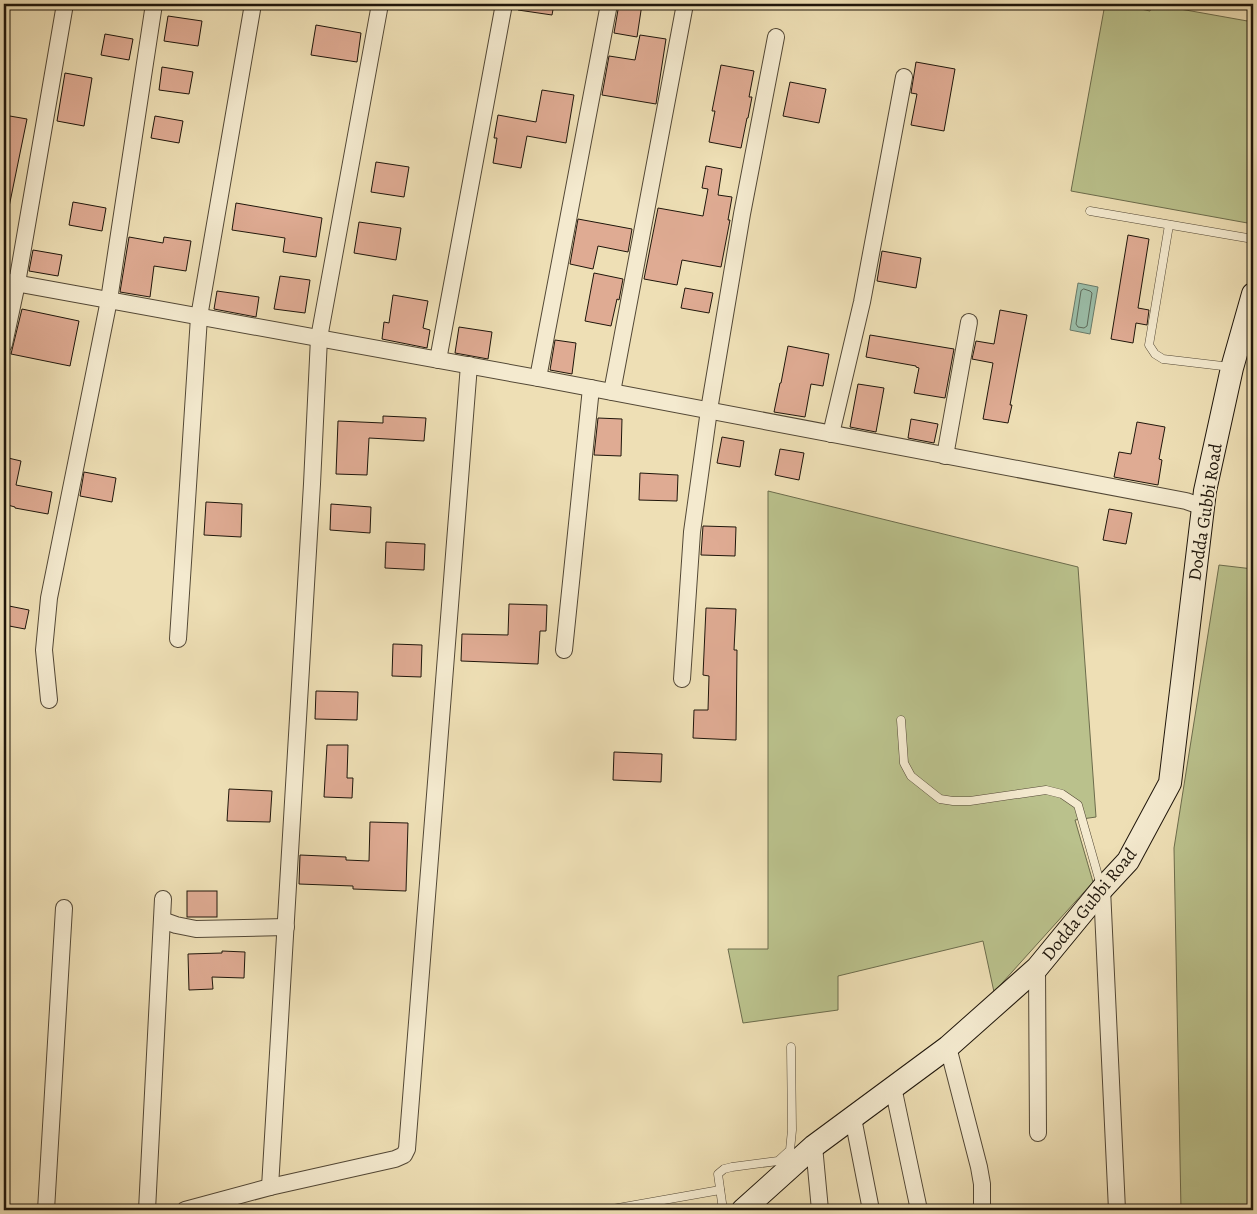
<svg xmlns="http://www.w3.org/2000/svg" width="1257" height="1214" viewBox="0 0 1257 1214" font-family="Alegreya,serif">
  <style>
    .green { fill: #bac18c; stroke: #6c6c4c }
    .water { fill: #9bbda8; stroke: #697a69 }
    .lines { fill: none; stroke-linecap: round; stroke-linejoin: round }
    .shore { stroke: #5d6a5a; stroke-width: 1 }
    .building { fill: #dfab93; stroke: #1f160b }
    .lane-casing { stroke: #534836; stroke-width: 9 }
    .street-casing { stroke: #534836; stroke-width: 18 }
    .secondary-casing { stroke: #1f160b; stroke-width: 24 }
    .lane { stroke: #f4eacf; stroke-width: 8 }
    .street { stroke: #f4eacf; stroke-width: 16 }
    .secondary { stroke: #f4eacf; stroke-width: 22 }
    .labels { text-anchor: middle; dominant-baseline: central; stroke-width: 4; stroke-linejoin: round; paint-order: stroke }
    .street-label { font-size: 18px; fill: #1f160b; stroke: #f4eacf }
  </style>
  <rect width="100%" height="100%" fill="#eedfb5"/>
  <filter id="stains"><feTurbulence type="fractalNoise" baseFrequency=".004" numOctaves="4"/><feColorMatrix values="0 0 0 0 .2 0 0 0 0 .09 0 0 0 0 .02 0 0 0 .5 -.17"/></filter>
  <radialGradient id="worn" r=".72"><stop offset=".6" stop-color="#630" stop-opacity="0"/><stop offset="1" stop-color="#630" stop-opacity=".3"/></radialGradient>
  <g class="green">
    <polygon points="1105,4 1119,4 1150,11 1152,4 1253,22 1253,224 1071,191"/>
    <polygon points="768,491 1078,567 1096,817 1075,820 1093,882 994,992 983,941 838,976 838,1010 743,1023 728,949 768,949"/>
    <polygon points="1219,565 1253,569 1253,1210 1181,1210 1174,848"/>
  </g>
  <polygon class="water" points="1078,283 1098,287 1090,334 1070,330"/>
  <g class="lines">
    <polygon class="shore" points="1084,289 1090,291 1092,293 1087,326 1084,328 1078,327 1076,324 1081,291"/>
  </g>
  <g class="building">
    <polygon points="518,4 554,4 552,15 518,10"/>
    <polygon points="619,4 642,4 637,37 614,33"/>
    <polygon points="168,16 202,21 198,46 164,41"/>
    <polygon points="316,25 361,33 357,62 311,55"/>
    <polygon points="105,34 133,39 129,60 101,55"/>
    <polygon points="640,35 666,39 656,104 602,95 609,56 635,60"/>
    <polygon points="916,62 955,69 944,131 911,125 917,94 911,93"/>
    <polygon points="721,65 754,71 749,97 752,97 748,118 747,118 741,148 709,142 715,111 712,111"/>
    <polygon points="162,67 193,72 189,94 159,90"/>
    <polygon points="65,73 92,78 84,126 57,121"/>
    <polygon points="790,82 826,89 819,123 783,116"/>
    <polygon points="542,90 574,95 566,143 527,136 521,168 493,163 497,138 494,138 498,115 536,122"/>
    <polygon points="4,115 27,119 9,207 4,206"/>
    <polygon points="155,116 183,121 179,143 151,138"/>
    <polygon points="376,162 409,167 404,197 371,192"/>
    <polygon points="706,166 722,169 718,195 732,197 728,220 730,220 721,267 682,260 677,285 644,279 658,208 703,216 708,189 702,188"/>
    <polygon points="73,202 106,208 102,231 69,225"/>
    <polygon points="236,203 322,218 316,257 283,252 285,238 232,230"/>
    <polygon points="578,219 632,229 628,252 598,246 593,269 570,264"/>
    <polygon points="359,222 401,228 396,260 354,253"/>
    <polygon points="1128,235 1149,239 1138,308 1149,310 1147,325 1136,323 1133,343 1111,339"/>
    <polygon points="129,237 163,243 164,237 191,241 186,271 154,266 150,297 120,292"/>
    <polygon points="33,250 62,255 58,276 29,271"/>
    <polygon points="882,251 921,258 916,288 877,281"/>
    <polygon points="594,273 623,279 619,300 617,299 611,326 585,321"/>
    <polygon points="280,276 310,280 305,313 274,309"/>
    <polygon points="685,288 713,293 709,313 681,308"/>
    <polygon points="217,291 259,297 256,317 214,309"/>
    <polygon points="393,295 428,301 423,328 430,330 427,348 382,339 384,322 389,323"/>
    <polygon points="22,309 79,321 70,366 11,354"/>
    <polygon points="1000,310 1027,315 1010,405 1012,405 1008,423 983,419 993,363 972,359 976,341 994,344"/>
    <polygon points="459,327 492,332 488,359 455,353"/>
    <polygon points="870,335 954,349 945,398 914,393 919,368 916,367 916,366 866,357"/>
    <polygon points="555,340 576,343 572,374 550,370"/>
    <polygon points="788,346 829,354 823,386 811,384 805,417 774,412 780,383 781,383"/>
    <polygon points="858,384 884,388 876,432 850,427"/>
    <polygon points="383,416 426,418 424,441 369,438 367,475 336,474 338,421 383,423"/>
    <polygon points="598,418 622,419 621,456 594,455"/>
    <polygon points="911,419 938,424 934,443 908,438"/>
    <polygon points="1137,422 1165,427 1159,459 1162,460 1158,485 1114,477 1119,452 1131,454"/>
    <polygon points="722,437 744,441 740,467 717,463"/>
    <polygon points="780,449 804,453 799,480 775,475"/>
    <polygon points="4,457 21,461 16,485 52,492 48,514 15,508 15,507 4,504"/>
    <polygon points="84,472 116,478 112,502 80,496"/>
    <polygon points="640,473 678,475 677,501 639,500"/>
    <polygon points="206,502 242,504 241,537 204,535"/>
    <polygon points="331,504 371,507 370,533 330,530"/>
    <polygon points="1109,509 1132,513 1126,544 1103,540"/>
    <polygon points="703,526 736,527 735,556 701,555"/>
    <polygon points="386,542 425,544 424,570 385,568"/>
    <polygon points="509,604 547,605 546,631 540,631 538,664 461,661 462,634 508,635"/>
    <polygon points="4,605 29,610 25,629 4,625"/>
    <polygon points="706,608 736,609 734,650 737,650 736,740 693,738 694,710 708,710 709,676 703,675"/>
    <polygon points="393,644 422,645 421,677 392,676"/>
    <polygon points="316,691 358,692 357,720 315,719"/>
    <polygon points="327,745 348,745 347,778 353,778 352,798 324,797"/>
    <polygon points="614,752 662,754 661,782 613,780"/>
    <polygon points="229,789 272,791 270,822 227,821"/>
    <polygon points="370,822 408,823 406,891 353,889 353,886 299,884 300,855 346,857 346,860 369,861"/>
    <rect x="187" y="891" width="30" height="26"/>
    <polygon points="222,951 245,952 244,978 212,977 213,989 189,990 188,954 222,953"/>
  </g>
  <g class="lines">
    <defs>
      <g id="lane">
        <polyline points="1090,211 1253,239"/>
        <polyline points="1169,225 1149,345 1155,354 1163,359 1231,367"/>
        <polyline points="901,720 904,763 911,776 940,799 953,801 970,801 1046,790 1062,794 1078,805 1101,886"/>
        <polyline points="607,1210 720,1190"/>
        <polyline points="723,1210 718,1174 724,1169 732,1167 778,1161 790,1150 792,1130 791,1047"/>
      </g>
      <g id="street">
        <polyline points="4,281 538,378 1186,501 1203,507"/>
        <polyline points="4,344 17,283 65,4"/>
        <polyline points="438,360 504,4"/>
        <polyline points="538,378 609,4"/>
        <polyline points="612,392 685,4"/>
        <polyline points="831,434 862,302 904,77"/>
        <polyline points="945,456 969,322"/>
        <polyline points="178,639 199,317 253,4"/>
        <polyline points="564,650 591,388"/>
        <polyline points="682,679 692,532 709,410 742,214 776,37"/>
        <polyline points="49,700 44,650 49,598 109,300 154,4"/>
        <polyline points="1102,889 1117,1210"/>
        <polyline points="162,920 176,925 196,929 286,927"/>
        <polyline points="1037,968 1038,1133"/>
        <polyline points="948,1047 979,1167 982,1184 982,1210"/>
        <polyline points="893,1087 919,1210"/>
        <polyline points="853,1118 871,1210"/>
        <polyline points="814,1146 820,1210"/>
        <polyline points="270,1187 312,484 319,338 380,4"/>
        <polyline points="46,1210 64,908"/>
        <polyline points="147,1210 163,899"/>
        <polyline points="185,1210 270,1187 395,1159 404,1155 407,1149 469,365"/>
      </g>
      <polyline id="secondary" points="743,1210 814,1146 948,1047 1037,968 1102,889 1128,861 1170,783 1205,491 1232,368 1253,294"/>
    </defs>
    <use href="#lane" class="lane-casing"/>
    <use href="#street" class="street-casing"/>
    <use href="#secondary" class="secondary-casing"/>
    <use href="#lane" class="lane"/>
    <use href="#street" class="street"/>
    <use href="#secondary" class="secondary"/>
  </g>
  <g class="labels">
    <g class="street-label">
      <text transform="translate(1205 512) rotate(-81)">Dodda Gubbi Road</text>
      <text transform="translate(1089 904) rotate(-51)">Dodda Gubbi Road</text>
    </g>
  </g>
  <rect width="1257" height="1214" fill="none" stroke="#eedfb5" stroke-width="20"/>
  <rect x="5" y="5" width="1247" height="1204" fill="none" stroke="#1f160b" stroke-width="2.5"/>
  <rect x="10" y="10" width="1237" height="1194" fill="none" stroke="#1f160b"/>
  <rect width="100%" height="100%" filter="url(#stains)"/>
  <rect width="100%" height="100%" fill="url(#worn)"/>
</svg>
